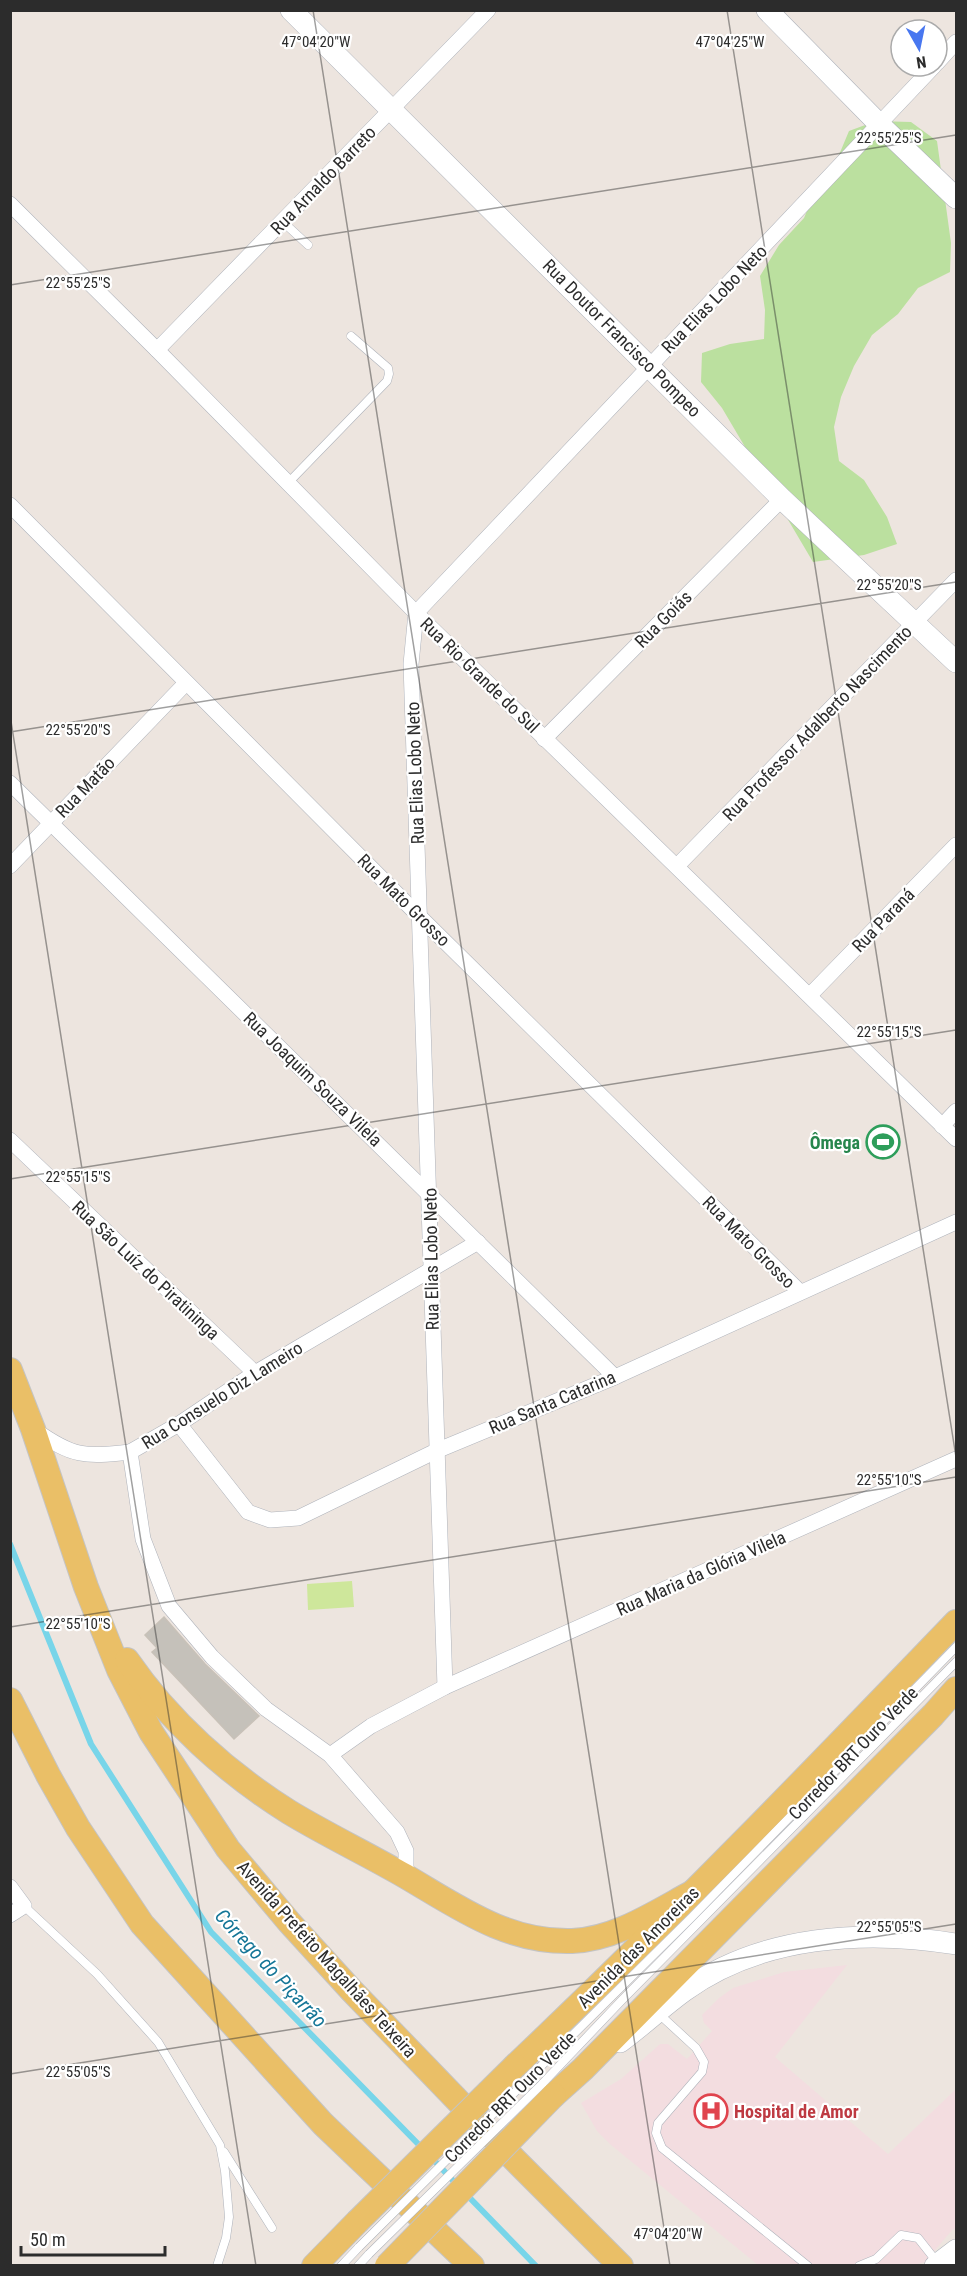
<svg xmlns="http://www.w3.org/2000/svg" width="967" height="2276" viewBox="0 0 967 2276" font-family="'Roboto Condensed',sans-serif">
  <style>
    .medical { fill: #f3dde0 }
    .green { fill: #bbe09f }
    .pitch { fill: #cee79b }
    .lines { fill: none; stroke-linecap: round; stroke-linejoin: round }
    .stream { stroke: #78d5e9; stroke-width: 6 }
    .building { fill: #c5c1ba; stroke: #c8c1b8; stroke-width: 1.5 }
    .lane-casing { stroke: #afb3bb; stroke-width: 9 }
    .street-casing { stroke: #afb3bb; stroke-width: 16 }
    .secondary-casing { stroke: #afb3bb; stroke-width: 22 }
    .primary-casing { stroke: #c4c4c4; stroke-width: 26 }
    .lane { stroke: #fff; stroke-width: 8 }
    .street { stroke: #fff; stroke-width: 15 }
    .secondary { stroke: #fff; stroke-width: 21 }
    .primary { stroke: #eabf67; stroke-width: 24 }
    .lane-bridge-casing { stroke: #afb3bb; stroke-width: 9; stroke-linecap: butt }
    .primary-bridge-casing { stroke: #c4c4c4; stroke-width: 26; stroke-linecap: butt }
    .lane-bridge { stroke: #fff; stroke-width: 8 }
    .primary-bridge { stroke: #eabf67; stroke-width: 24 }
    .ticks { fill: none; stroke: #2c2c2c; stroke-width: 1.5; stroke-opacity: 0.45 }
    .labels { text-anchor: middle; dominant-baseline: central; stroke-width: 4.5; stroke-linejoin: round; paint-order: stroke }
    .street-label { font-size: 18px; fill: #2c2c2c; stroke: #fff }
    .leisure-label { font-size: 18px; font-weight: bold; fill: #27864d; stroke: #fff; text-anchor: end }
    .health-label { font-size: 18px; font-weight: bold; fill: #be3a42; stroke: #fff; text-anchor: start }
    .water-label { font-size: 20px; font-style: italic; fill: #157697; stroke: #fff }
    .ticks-label { font-size: 15px; text-anchor: middle; fill: #2c2c2c; stroke: #fff; stroke-width: 4.5; stroke-linejoin: round; paint-order: stroke }
  </style>
  <rect width="100%" height="100%" fill="#ede5df"/>
  <polygon class="medical" points="847,1965 775,2057 888,2154 956,2089 956,2230 953,2229 925,2262 914,2265 758,2265 611,2145 597,2131 581,2103 621,2079 660,2044 668,2044 687,2059 712,2031 704,2023 702,2015 719,1998 733,1988 784,1972"/>
  <polygon class="green" points="876,121 911,122 937,141 951,243 950,272 918,288 898,314 872,335 854,366 841,397 834,427 839,461 864,480 887,517 897,544 864,555 813,562 722,408 701,382 702,353 730,344 764,339 765,310 760,276 779,245 804,218 817,187 836,162 849,131"/>
  <polygon class="pitch" points="352,1581 354,1607 308,1610 307,1584"/>
  <g class="lines">
    <g class="stream">
      <polyline points="10,1544 91,1744 211,1932 424,2150"/>
      <polyline points="431,2157 459,2187"/>
      <polyline points="466,2194 536,2266"/>
    </g>
  </g>
  <polygon class="building" points="164,1617 205,1664 259,1716 234,1739 152,1652 157,1648 145,1635"/>
  <g class="lines">
    <defs>
      <g id="lane">
        <polyline points="282,221 308,245"/>
        <polyline points="288,483 387,381 389,374 388,368 351,336"/>
        <polyline points="24,1906 97,1974 158,2042 220,2145 225,2171 229,2217 226,2238 217,2266"/>
        <polyline points="659,2014 696,2048 704,2062 702,2072 658,2123 656,2133 662,2148 808,2266"/>
        <polyline points="524,2083 691,1918 956,1647"/>
        <polyline points="542,2084 622,2000 956,1662"/>
        <polyline points="224,2152 272,2228"/>
        <polyline points="341,2266 359,2247"/>
        <polyline points="358,2266 369,2254"/>
        <polyline points="859,2266 876,2259 901,2235 918,2238 937,2262"/>
      </g>
      <g id="street">
        <polyline points="937,63 956,42"/>
        <polyline points="10,204 157,350 416,613 956,1139"/>
        <polyline points="157,350 488,10"/>
        <polyline points="10,505 419,916 800,1292"/>
        <polyline points="544,739 782,499"/>
        <polyline points="10,783 615,1377"/>
        <polyline points="10,866 186,683"/>
        <polyline points="677,866 956,580"/>
        <polyline points="810,995 956,845"/>
        <polyline points="942,1126 956,1111"/>
        <polyline points="10,1140 255,1373"/>
        <polyline points="179,1424 248,1512 270,1520 298,1518 436,1451 615,1377 956,1222"/>
        <path d="M35 1430C73 1457 84 1457 130 1452"/>
        <polyline points="445,1687 411,664 416,613 934,66"/>
        <polyline points="330,1755 371,1726 445,1687 956,1459"/>
        <polyline points="406,1877 406,1851 397,1832 330,1755 266,1709 212,1657 169,1606 143,1539 130,1452 179,1424 255,1373 478,1242"/>
        <polyline points="10,1887 24,1906 10,1915"/>
      </g>
      <g id="secondary">
        <polyline points="291,10 782,499 956,662"/>
        <polyline points="767,10 880,125 956,198"/>
        <path d="M620 2042C642 2026 662 2007 684 1991 761 1935 866 1929 956 1944"/>
        <polyline points="935,2266 956,2250"/>
      </g>
      <g id="primary">
        <polyline points="10,1370 33,1429 86,1587 119,1670 151,1732 228,1849 289,1922 352,1991 515,2160 621,2266"/>
        <path d="M127 1660C169 1721 227 1773 289 1812 327 1835 367 1854 405 1876 458 1907 507 1943 572 1941 616 1939 656 1912 693 1892"/>
        <polyline points="10,1700 48,1775 78,1828 142,1924 323,2124 472,2266"/>
        <path d="M515 2066C667 1922 812 1772 956 1622"/>
        <polyline points="554,2095 583,2069 933,1715 956,1689"/>
        <polyline points="314,2266 357,2222"/>
      </g>
    </defs>
    <use href="#lane" class="lane-casing"/>
    <use href="#street" class="street-casing"/>
    <use href="#secondary" class="secondary-casing"/>
    <use href="#primary" class="primary-casing"/>
    <use href="#lane" class="lane"/>
    <use href="#street" class="street"/>
    <use href="#secondary" class="secondary"/>
    <use href="#primary" class="primary"/>
    <defs>
      <g id="lane-bridge">
        <polyline points="359,2247 524,2083"/>
        <polyline points="369,2254 542,2084"/>
      </g>
      <g id="primary-bridge">
        <polyline points="357,2222 515,2066"/>
        <polyline points="387,2266 554,2095"/>
      </g>
    </defs>
    <use href="#lane-bridge" class="lane-bridge-casing"/>
    <use href="#primary-bridge" class="primary-bridge-casing"/>
    <use href="#lane-bridge" class="lane-bridge"/>
    <use href="#primary-bridge" class="primary-bridge"/>
  </g>
  <path class="ticks" d="M313 10 670 2266M727 10 956 1457M10 285 956 135M10 715 256 2266M10 732 956 582M10 1179 956 1030M10 1627 956 1477M10 2074 956 1924"/>
  <defs>
    <symbol id="stadium-ring" viewBox="-11 -11 22 22"><circle r="9.5" fill="#fff" stroke="#2e9e5b" stroke-width="1.5"/><path d="M0-5a6.5 5 0 1 0 0 10a6.5 5 0 1 0 0-10ZM-3.5-1.8h7v3.6h-7Z" fill="#2e9e5b"/></symbol>
    <symbol id="hospital-ring" viewBox="-11 -11 22 22"><circle r="9.5" fill="#fff" stroke="#e0444e" stroke-width="1.5"/><path d="M-5-5h3v3.5h4V-5h3V5h-3V1.5h-4V5h-3Z" fill="#e0444e"/></symbol>
  </defs>
  <g fill-rule="evenodd">
    <use href="#stadium-ring" x="864" y="1123" width="38" height="38"/>
    <use href="#hospital-ring" x="692" y="2092" width="38" height="38"/>
  </g>
  <g class="labels">
    <g class="street-label">
      <text transform="translate(323 180) rotate(-46)">Rua Arnaldo Barreto</text>
      <text transform="translate(714 299) rotate(-46)">Rua Elias Lobo Neto</text>
      <text transform="translate(622 338) rotate(45)">Rua Doutor Francisco Pompeo</text>
      <text transform="translate(663 619) rotate(-45)">Rua Goiás</text>
      <text transform="translate(480 675) rotate(44)">Rua Rio Grande do Sul</text>
      <text transform="translate(817 723) rotate(-46)">Rua Professor Adalberto Nascimento</text>
      <text transform="translate(415 773) rotate(-92)">Rua Elias Lobo Neto</text>
      <text transform="translate(85 787) rotate(-46)">Rua Matão</text>
      <text transform="translate(404 900) rotate(45)">Rua Mato Grosso</text>
      <text transform="translate(883 920) rotate(-46)">Rua Paraná</text>
      <text transform="translate(313 1079) rotate(44)">Rua Joaquim Souza Vilela</text>
      <text transform="translate(749 1242) rotate(45)">Rua Mato Grosso</text>
      <text transform="translate(431 1259) rotate(-91)">Rua Elias Lobo Neto</text>
      <text transform="translate(146 1270) rotate(43)">Rua São Luíz do Piratininga</text>
      <text transform="translate(222 1395) rotate(-32)">Rua Consuelo Diz Lameiro</text>
      <text transform="translate(552 1402) rotate(-23)">Rua Santa Catarina</text>
      <text transform="translate(701 1573) rotate(-24)">Rua Maria da Glória Vilela</text>
      <text transform="translate(853 1753) rotate(-46)">Corredor BRT Ouro Verde</text>
      <text transform="translate(638 1947) rotate(-45)">Avenida das Amoreiras</text>
      <text transform="translate(327 1959) rotate(48)">Avenida Prefeito Magalhães Teixeira</text>
      <text transform="translate(510 2097) rotate(-45)">Corredor BRT Ouro Verde</text>
    </g>
    <g class="leisure-label">
      <text x="860" y="1142">Ômega</text>
    </g>
    <g class="health-label">
      <text x="734" y="2111">Hospital de Amor</text>
    </g>
    <g class="water-label">
      <text transform="translate(271 1968) rotate(47)">Córrego do Piçarrão</text>
    </g>
  </g>
  <g class="ticks-label">
    <text x="316" y="47">47°04'20"W</text>
    <text x="730" y="47">47°04'25"W</text>
    <text x="889" y="143">22°55'25"S</text>
    <text x="78" y="288">22°55'25"S</text>
    <text x="889" y="590">22°55'20"S</text>
    <text x="78" y="735">22°55'20"S</text>
    <text x="889" y="1037">22°55'15"S</text>
    <text x="78" y="1182">22°55'15"S</text>
    <text x="889" y="1485">22°55'10"S</text>
    <text x="78" y="1629">22°55'10"S</text>
    <text x="889" y="1932">22°55'05"S</text>
    <text x="78" y="2077">22°55'05"S</text>
    <text x="668" y="2239">47°04'20"W</text>
  </g>
  <rect width="967" height="2276" fill="none" stroke="#2c2c2c" stroke-width="24"/>
  <g transform="translate(919 48) rotate(171)"><circle r="28" fill="#ffffff" stroke="#ababab" stroke-width="1.5"/>
  <path d="M0-4.5L10 22L0 15L-10 22Z" fill="#4877f0"/>
  <text y="-9" font-size="16" font-weight="bold" text-anchor="middle" fill="#2c2c2c">N</text>
  </g>
  <path d="M21 2246v9h144v-9" fill="none" stroke="#2c2c2c" stroke-width="3"/>
  <text x="30" y="2246" font-size="18" fill="#2c2c2c" stroke="#ffffff" stroke-width="4.5" paint-order="stroke">50 m</text>
</svg>
